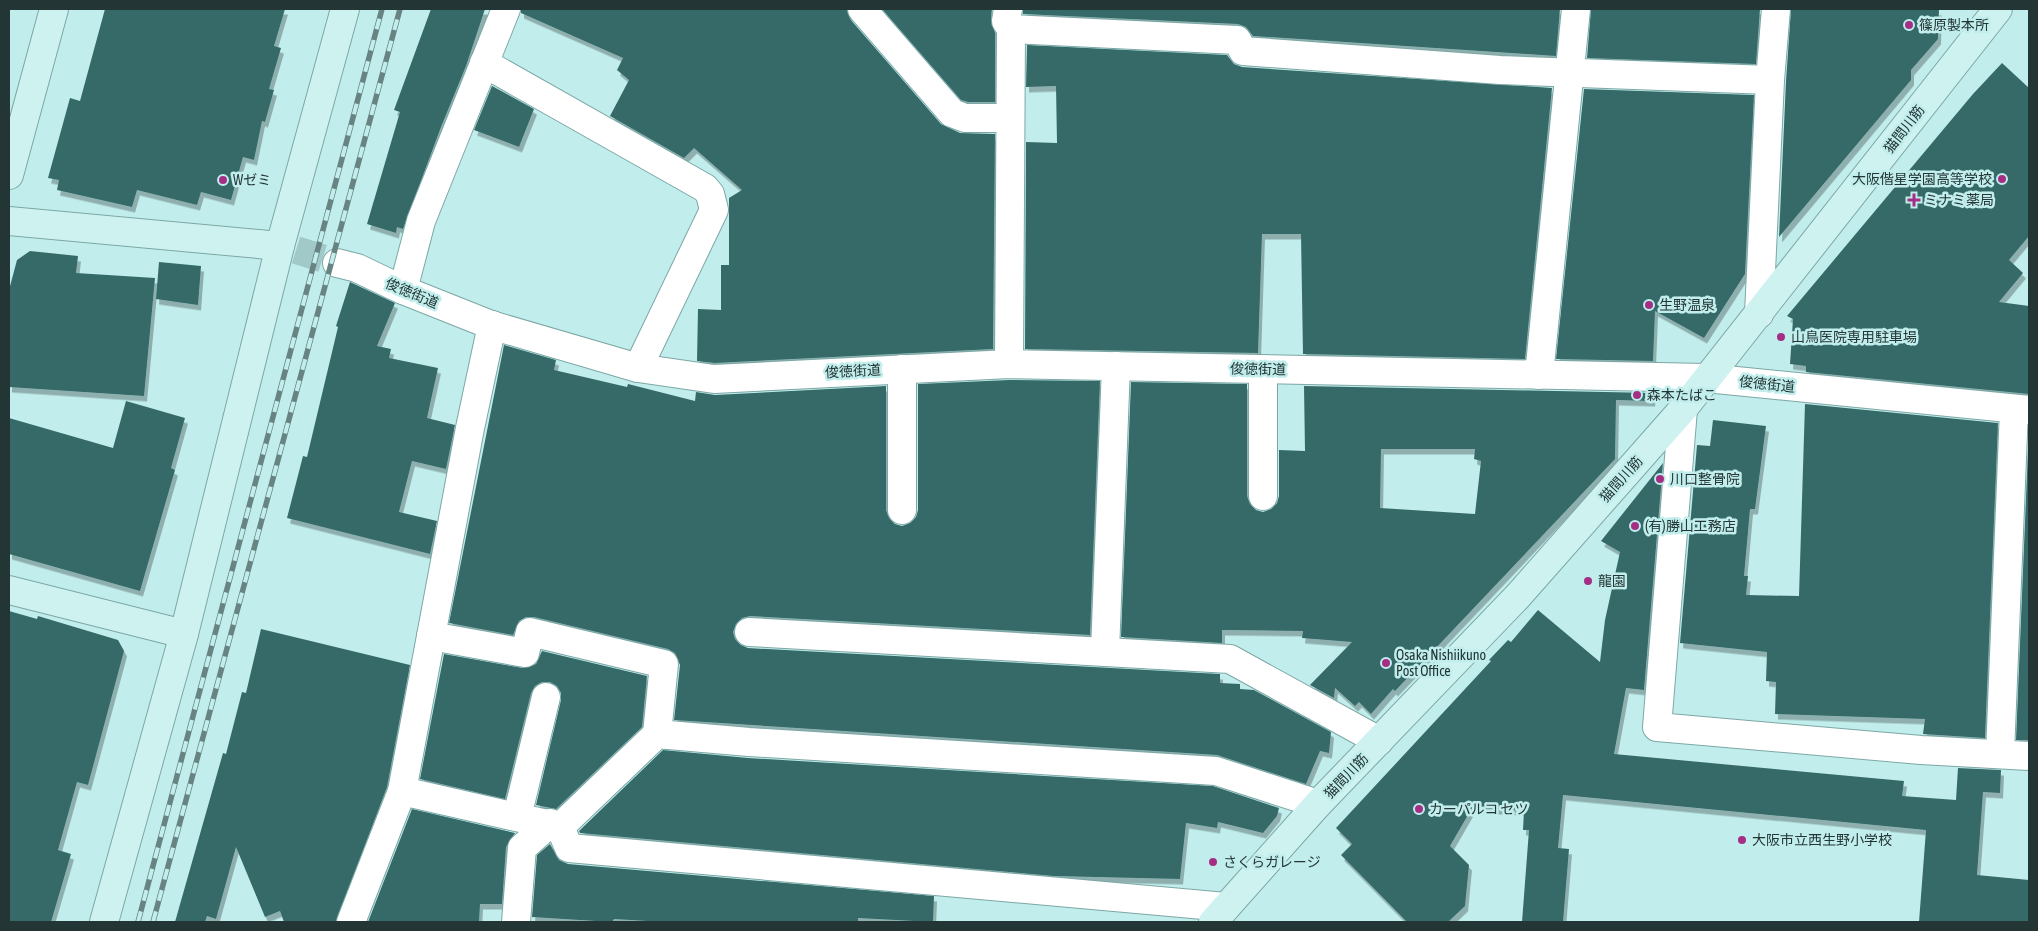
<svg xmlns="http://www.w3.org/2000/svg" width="2038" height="931" viewBox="0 0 2038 931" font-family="'Asap Condensed','Noto Sans JP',sans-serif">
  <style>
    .building { fill: #366a68; fill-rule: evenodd; filter: url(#shadow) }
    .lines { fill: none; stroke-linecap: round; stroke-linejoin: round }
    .street-tunnel { stroke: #a1c9c7; stroke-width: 28; stroke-dasharray: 28 14; stroke-linecap: butt }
    .street-casing { stroke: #7ca7a5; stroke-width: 30 }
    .secondary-casing { stroke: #7ca7a5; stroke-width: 30 }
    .street { stroke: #fff; stroke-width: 28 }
    .secondary { stroke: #cef2f0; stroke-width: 28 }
    .rail-casing { stroke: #678483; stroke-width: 5.5 }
    .rail { stroke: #c1eeec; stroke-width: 4; stroke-dasharray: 11; stroke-linecap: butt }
    .poi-dot { fill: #a52e85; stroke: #c1eeec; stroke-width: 2 }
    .labels { text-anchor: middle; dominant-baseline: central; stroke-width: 5; stroke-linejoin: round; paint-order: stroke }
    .poi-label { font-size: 14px; fill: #233534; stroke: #c1eeec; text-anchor: start }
    .street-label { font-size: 14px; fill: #233534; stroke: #c1eeec }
  </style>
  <defs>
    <filter id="shadow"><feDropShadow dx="3" dy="5.5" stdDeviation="0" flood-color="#0004"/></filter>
  </defs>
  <rect width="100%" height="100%" fill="#c1eeec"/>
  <g class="building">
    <polygon points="105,9 285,9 274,46 281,48 269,89 274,90 265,122 262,121 254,160 243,157 231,200 201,192 197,205 137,190 132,207 57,190 59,180 48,178 70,98 80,101"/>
    <polygon points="431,9 485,9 466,66 441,127 403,229 397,227 396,233 367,224 400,112 394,110"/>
    <polygon points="521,9 847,9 850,19 941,124 960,133 995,134 993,349 715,363 697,361 698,309 721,310 721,265 729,265 729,198 742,190 694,148 684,158 610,116 629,80 617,70 623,58 521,13"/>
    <polygon points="882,9 992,9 991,19 995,33 995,102 968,102 961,100"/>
    <polygon points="1023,9 1560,9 1556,56 1253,36 1246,27 1238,24 1023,14"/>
    <polygon points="1591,9 1760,9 1756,64 1587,58"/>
    <polygon points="1791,9 1939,10 1938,39 1911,70 1911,80 1779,237 1786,81"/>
    <polygon points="1027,45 1227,55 1234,64 1242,67 1552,88 1525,359 1303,354 1301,234 1262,234 1258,353 1025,349 1026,142 1057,143 1056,86 1026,87"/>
    <polygon points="2002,63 2029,88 2029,236 2009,260 2023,273 1999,302 2029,306 2029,394 1806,372 1806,366 1790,364 1793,319 1787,316 1973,94"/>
    <polygon points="492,86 534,109 519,147 474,130"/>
    <polygon points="1584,89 1754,95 1745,274 1704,338 1655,311 1653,361 1556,359"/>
    <polygon points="30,251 78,256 76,273 155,278 144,396 9,387 9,290 17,260"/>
    <polygon points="159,262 201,266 198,305 156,299"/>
    <polygon points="350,282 395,303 377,346 391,349 389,358 438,368 427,418 455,425 446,469 412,461 399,512 437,521 430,554 287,518 303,456 307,457 338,327 336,326"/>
    <polygon points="504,345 556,360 554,370 627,387 628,384 695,401 696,392 715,395 886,386 886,510 889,518 895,524 902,526 910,523 916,517 918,510 918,384 1009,380 1100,381 1090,635 750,616 742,618 736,624 733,632 735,639 741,645 748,648 1220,674 1220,683 1240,684 1240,689 1254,690 1331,732 1329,753 1320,751 1306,784 1217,755 674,720 680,665 675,653 668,649 534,617 526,617 519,621 513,635 449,623"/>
    <path d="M1131 382 1247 384V496L1250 504 1256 510 1263 512 1271 509 1277 503 1279 496V450L1305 451 1304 386 1653 393 1652 401 1616 400 1615 459 1416 669 1395 691 1393 689 1371 714 1359 702 1355 706 1335 688 1334 698 1310 685 1352 642 1302 638 1303 631 1222 630V643L1121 637ZM1381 449H1475L1474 459 1481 461 1475 514 1380 508Z"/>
    <polygon points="126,401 185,418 171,468 175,470 140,591 9,554 9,418 113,448"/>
    <polygon points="1805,404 1998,423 1985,738 1923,734 1925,719 1775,714 1776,682 1766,681 1767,652 1680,643 1697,445 1710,446 1713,420 1766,426 1755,509 1750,509 1744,576 1748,576 1746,595 1799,596"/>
    <polygon points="2029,425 2029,740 2016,740"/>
    <polygon points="1663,463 1644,690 1626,688 1614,754 1904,781 1902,796 1956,800 1958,768 2001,770 2000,793 1983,792 1977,875 2029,880 2029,922 1919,922 1926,830 1563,795 1558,848 1569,849 1563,922 1522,922 1529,830 1523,830 1524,810 1472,808 1450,846 1469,865 1465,906 1448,922 1407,922 1341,855 1352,844 1336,828 1491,661 1489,660 1508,640 1511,642 1538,610 1600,662 1605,620 1620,552 1601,541"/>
    <polygon points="9,611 37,619 38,616 118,640 124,651 88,785 77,782 58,850 71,854 51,922 9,922"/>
    <polygon points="261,629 410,665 387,787 336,922 284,922 280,911 265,917 236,847 216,919 207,916 205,922 175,922 223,753 226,754 242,692 246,693"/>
    <polygon points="542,651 647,676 642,727 556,809 536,805 561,700 561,693 557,686 550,682 542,682 535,686 531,693 505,799 420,779 444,654 523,668 536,664"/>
    <polygon points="663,750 748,758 1213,786 1279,808 1277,816 1263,833 1218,822 1217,828 1186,823 1180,879 1054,876 580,833 579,831"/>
    <polygon points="412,809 515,833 506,847 502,904 480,904 479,922 368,922"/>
    <polygon points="550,844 559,860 568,864 934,896 933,922 858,918 858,922 664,922 614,919 612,922 532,917 537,855"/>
  </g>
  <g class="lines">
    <polyline class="street-tunnel" points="296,250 337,263"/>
    <defs>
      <g id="street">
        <polyline points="862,9 952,113 965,118 1010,118"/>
        <polyline points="1008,9 1006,21 1011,29 1009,364"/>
        <polyline points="1011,29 1237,40 1243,51 1500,70 1770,80"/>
        <polyline points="484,63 705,188 710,194 714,210 638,368"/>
        <polyline points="337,263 357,268 403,290 491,325 638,368 714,379 1009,364 1706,378 2029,410"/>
        <polyline points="403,290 421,221 506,9"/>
        <polyline points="1759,314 1770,80 1776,9"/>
        <polyline points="902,369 902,510"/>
        <polyline points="1263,369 1263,496"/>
        <polyline points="1539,375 1576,9"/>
        <polyline points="1683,409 1657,727 1921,750 2029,756"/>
        <polyline points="749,632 1230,659 1379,741"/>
        <polyline points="431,636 525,653 530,632 664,664 657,734"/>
        <polyline points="1105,652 1116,366"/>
        <polyline points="2000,754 2014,409"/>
        <polyline points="402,791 560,827 569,848 1226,907"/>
        <polyline points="517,817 546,697"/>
        <polyline points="560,827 657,734 749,742 1216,771 1318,804"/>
        <polyline points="351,922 402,791 470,428 492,325"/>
        <polyline points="516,922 522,848 550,823"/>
      </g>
      <g id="secondary">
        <polyline points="9,175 54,9"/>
        <polyline points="9,221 280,246"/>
        <polyline points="9,590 184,634"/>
        <polyline points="104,922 184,634 280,246 345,9"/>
        <polyline points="1213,922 1318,804 1518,596 1683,409 1998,9"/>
      </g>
    </defs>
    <use href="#street" class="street-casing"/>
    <use href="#secondary" class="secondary-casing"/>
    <use href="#street" class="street"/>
    <use href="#secondary" class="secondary"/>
    <defs>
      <g id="rail">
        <polyline points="138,922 382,9"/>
        <polyline points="153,922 400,9"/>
      </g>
    </defs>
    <use href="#rail" class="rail-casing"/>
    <use href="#rail" class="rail"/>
  </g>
  <g class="poi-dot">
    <circle cx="1909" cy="25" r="5"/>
    <circle cx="2002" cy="179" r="5"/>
    <circle cx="223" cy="180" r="5"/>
    <path d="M1911.5 192.5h5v5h5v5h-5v5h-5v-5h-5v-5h5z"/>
    <circle cx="1649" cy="305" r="5"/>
    <circle cx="1781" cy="337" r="5"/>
    <circle cx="1637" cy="395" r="5"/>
    <circle cx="1660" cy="479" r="5"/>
    <circle cx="1635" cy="526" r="5"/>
    <circle cx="1588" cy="581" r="5"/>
    <circle cx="1386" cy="663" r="5"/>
    <circle cx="1419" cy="809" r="5"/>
    <circle cx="1742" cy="840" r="5"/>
    <circle cx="1213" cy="862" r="5"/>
  </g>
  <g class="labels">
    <g class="poi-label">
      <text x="1919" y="25">篠原製本所</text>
      <text x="1992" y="179" text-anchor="end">大阪偕星学園高等学校</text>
      <text x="233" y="180">Wゼミ</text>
      <text x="1924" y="200">ミナミ薬局</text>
      <text x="1659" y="305">生野温泉</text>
      <text x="1791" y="337">山鳥医院専用駐車場</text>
      <text x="1647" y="395">森本たばこ</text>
      <text x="1670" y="479">川口整骨院</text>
      <text x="1645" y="526">(有)勝山工務店</text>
      <text x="1598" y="581">龍園</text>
      <text x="1396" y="655">Osaka Nishiikuno<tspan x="1396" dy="16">Post Office</tspan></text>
      <text x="1429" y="809">カーパルコ セツ</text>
      <text x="1752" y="840">大阪市立西生野小学校</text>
      <text x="1223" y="862">さくらガレージ</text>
    </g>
    <g class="street-label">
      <text transform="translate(1904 129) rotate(-52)">猫間川筋</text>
      <text transform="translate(412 293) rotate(23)">俊徳街道</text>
      <text transform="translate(1258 369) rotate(1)">俊徳街道</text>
      <text transform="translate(853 371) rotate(-3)">俊徳街道</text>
      <text transform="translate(1767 384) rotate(6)">俊徳街道</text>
      <text transform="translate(1621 479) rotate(-48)">猫間川筋</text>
      <text transform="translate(1346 776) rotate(-46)">猫間川筋</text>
    </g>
  </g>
  <rect width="2038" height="931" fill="none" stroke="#233534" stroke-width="20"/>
</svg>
